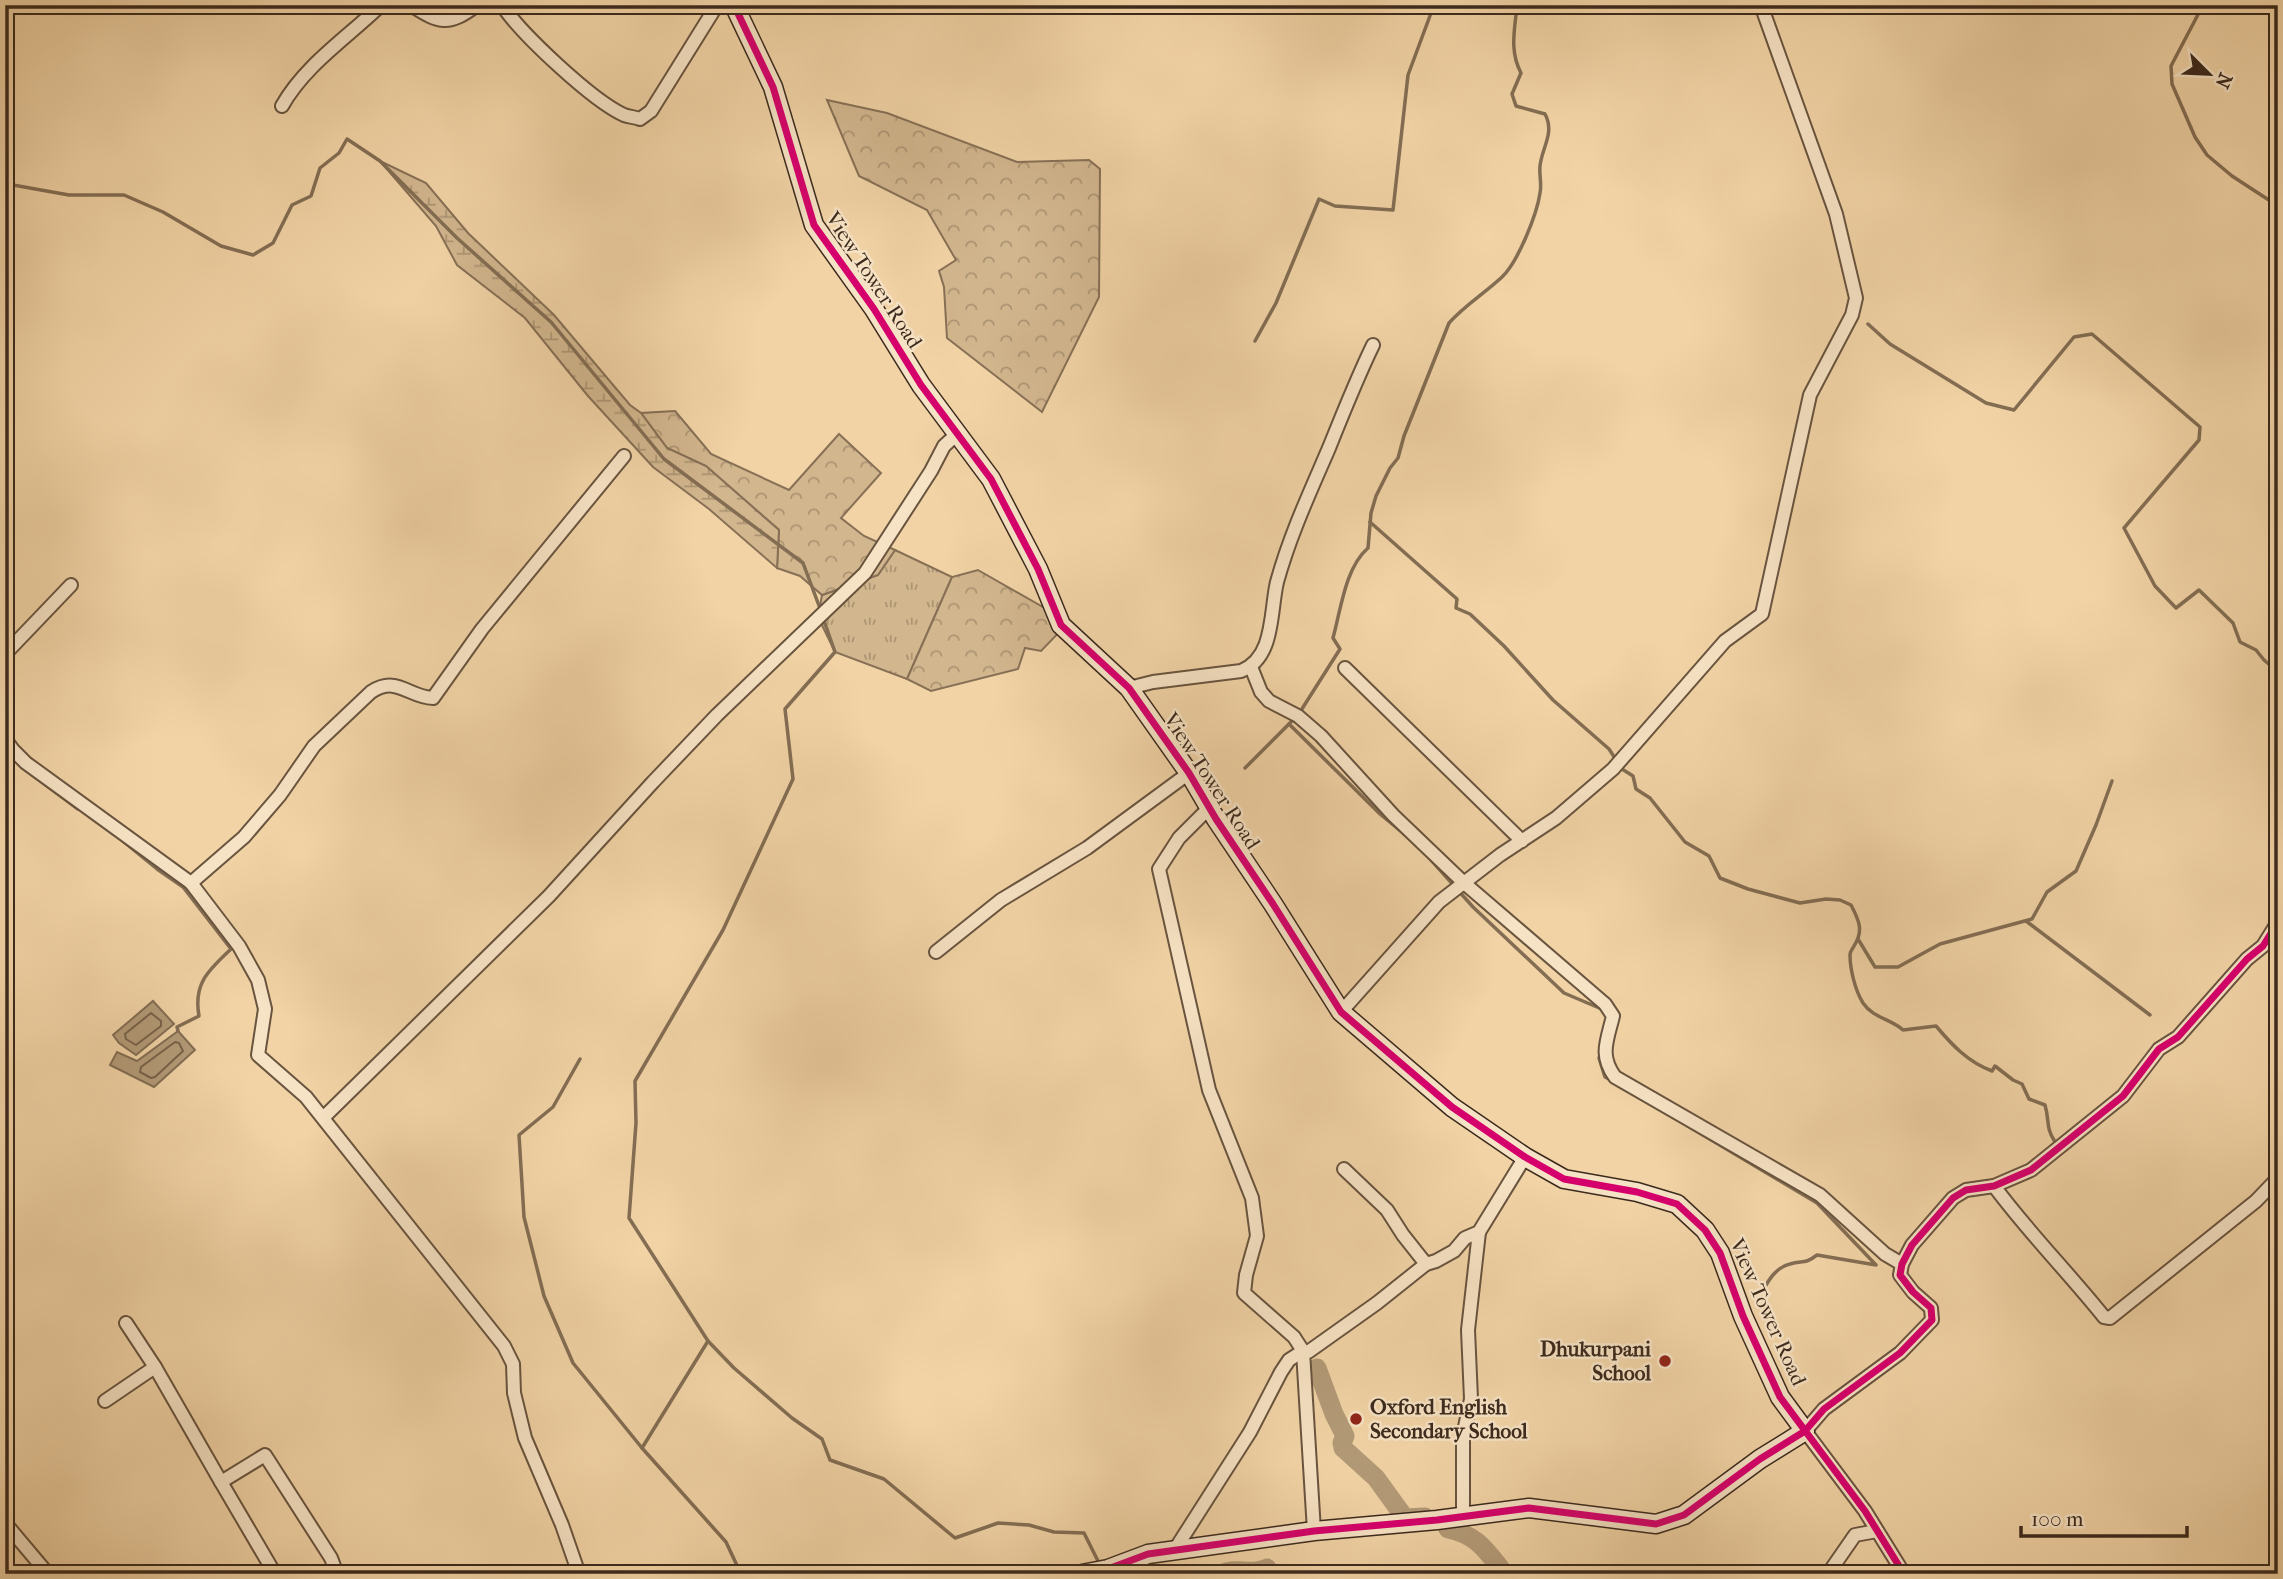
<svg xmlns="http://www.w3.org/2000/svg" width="2283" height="1579" viewBox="0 0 2283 1579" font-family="'IM FELL French Canon',serif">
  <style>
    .grass { fill: url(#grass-tufts); stroke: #877056; stroke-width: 2 }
    .forest { fill: url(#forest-crowns); stroke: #877056; stroke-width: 2 }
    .wetland { fill: url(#wetland-marsh); stroke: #877056; stroke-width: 2 }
    .water { fill: #b39a77; stroke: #836d53; stroke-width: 2 }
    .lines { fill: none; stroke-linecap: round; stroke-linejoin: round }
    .shore { stroke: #78624a; stroke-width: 2 }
    .stream { stroke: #836d53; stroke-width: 3.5 }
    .river { stroke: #b39a77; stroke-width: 19 }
    .street-casing { stroke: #69543f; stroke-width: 16 }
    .secondary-casing { stroke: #3c2a1d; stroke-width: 21 }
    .street { stroke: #f6e2c4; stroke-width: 12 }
    .secondary { stroke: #f6e2c4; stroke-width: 18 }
    .cycleway-casing { stroke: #f6e2c4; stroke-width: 11 }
    .cycleway { stroke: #d6006c; stroke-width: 7 }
    .poi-dot { fill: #8f2418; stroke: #f6e2c4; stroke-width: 2.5 }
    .labels { text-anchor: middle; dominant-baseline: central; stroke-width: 5; stroke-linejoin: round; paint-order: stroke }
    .street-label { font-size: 21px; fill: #3c2a1d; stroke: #f6e2c4 }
    .poi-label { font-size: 21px; font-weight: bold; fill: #3c2a1d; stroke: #f6e2c4; text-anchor: end }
  </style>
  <defs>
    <pattern id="grass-tufts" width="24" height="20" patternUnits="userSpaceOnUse" patternTransform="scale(1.75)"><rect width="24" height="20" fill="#d2b68e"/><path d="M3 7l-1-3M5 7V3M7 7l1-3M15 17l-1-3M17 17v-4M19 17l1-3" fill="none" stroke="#ac9473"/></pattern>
    <pattern id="forest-crowns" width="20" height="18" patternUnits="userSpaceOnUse" patternTransform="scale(1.75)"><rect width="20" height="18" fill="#d2b68e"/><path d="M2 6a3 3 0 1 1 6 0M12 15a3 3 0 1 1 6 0" fill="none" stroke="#ac9473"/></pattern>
    <pattern id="wetland-marsh" width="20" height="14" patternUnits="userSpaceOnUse" patternTransform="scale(1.75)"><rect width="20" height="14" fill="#d2b68e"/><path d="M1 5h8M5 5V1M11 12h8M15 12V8" fill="none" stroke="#ac9473"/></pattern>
  </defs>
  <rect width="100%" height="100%" fill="#f1d3a5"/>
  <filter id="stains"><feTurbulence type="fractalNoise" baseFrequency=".00286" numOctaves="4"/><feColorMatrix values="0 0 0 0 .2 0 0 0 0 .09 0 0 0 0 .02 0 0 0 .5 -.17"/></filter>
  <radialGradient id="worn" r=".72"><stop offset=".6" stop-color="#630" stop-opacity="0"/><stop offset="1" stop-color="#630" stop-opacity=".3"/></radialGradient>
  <polygon class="grass" points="895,550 952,577 907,679 835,652 818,617 822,595 878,575"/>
  <g class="forest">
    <polygon points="827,100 887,113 1017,162 1089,160 1100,169 1099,297 1042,412 947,338 944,287 939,271 956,260 927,210 859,176"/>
    <polygon points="675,411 711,454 789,490 839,434 881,473 841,518 864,536 895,550 878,575 822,595 800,576 777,568 779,530 706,466 667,448 641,413"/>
    <polygon points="978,570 1069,622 1041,651 1025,648 1018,669 931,691 907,679 952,577"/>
  </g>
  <polygon class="wetland" points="380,161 426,183 468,233 554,315 630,405 641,413 667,448 706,466 779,530 777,568 709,509 653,467 588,396 525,318 457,265 436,226"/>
  <g class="water">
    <polygon points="153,1001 174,1024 136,1055 119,1043 113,1035"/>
    <polygon points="178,1031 195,1050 154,1087 110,1065 117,1052 137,1061"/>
  </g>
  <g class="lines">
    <g class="shore">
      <polygon points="151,1013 161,1021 161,1026 136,1045 126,1039 125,1034"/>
      <polygon points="175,1042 179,1043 183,1051 155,1077 151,1078 140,1072 141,1067"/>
    </g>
    <g class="stream">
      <polyline points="2203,5 2171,66 2172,84 2195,137 2207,155 2232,176 2278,206"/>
      <polyline points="5,181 13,185 69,195 124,195 163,212 221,246 253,255 273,243 292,205 311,196 320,168 339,153 347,139 380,161 457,238 551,322 664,459 803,563 821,611"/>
      <polyline points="1868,324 1890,344 1986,403 2014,410 2074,337 2092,334 2200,427 2199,440 2124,528 2155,586 2176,608 2199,590 2233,623 2240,642 2256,650 2264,660 2278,672"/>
      <polyline points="1255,341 1276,303 1319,199 1335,206 1393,210 1408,75 1434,5"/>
      <polyline points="5,519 10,531 5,542"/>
      <path d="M1370 522 1457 599 1456 608 1470 614 1504 646 1553 700 1609 749 1622 769 1633 776 1636 789 1650 798 1685 842 1709 856 1720 878 1748 889 1800 903 1826 899 1840 900 1851 905C1859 920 1864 931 1854 946 1852 950 1850 951 1850 955 1850 969 1855 990 1863 1003 1873 1018 1891 1019 1903 1030L1936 1026C1952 1045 1968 1062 1992 1071L1995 1066 2013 1080 2022 1084 2029 1099 2045 1105C2050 1122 2045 1126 2055 1142"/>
      <path d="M1300 712 1340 649 1333 638C1341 609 1345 568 1368 548L1371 513 1376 496 1390 468 1398 458 1404 436 1449 323C1465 305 1485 293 1502 277 1518 262 1537 214 1540 193 1542 184 1539 175 1540 166 1542 147 1555 133 1545 114L1516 106 1512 94 1521 73C1509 50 1515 29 1517 5"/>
      <polyline points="1289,724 1380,814 1409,838"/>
      <polyline points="1245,768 1295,718"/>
      <polyline points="26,770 78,809"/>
      <path d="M124 842 157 869 183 887 231 949C209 970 193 983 199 1016L177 1027 178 1031"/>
      <polyline points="1432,861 1473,907 1564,993 1604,1010"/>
      <polyline points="2026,921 2150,1015"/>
      <polyline points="1858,939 1875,967 1898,967 1940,944 2032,919 2047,892 2076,871 2096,825 2112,781"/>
      <polyline points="1601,1052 1599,1058 1605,1077 1613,1081"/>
      <polyline points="580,1059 553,1107 519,1135 524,1217 544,1296 573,1363 642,1448"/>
      <path d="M1688 1126 1817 1203 1876 1265 1817 1255C1804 1265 1803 1260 1790 1264 1776 1267 1768 1281 1762 1292"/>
      <polyline points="708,1341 734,1368 792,1418 822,1439 830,1460 884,1479 955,1538 998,1523 1029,1525 1054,1532 1084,1533 1100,1565"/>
      <polyline points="741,1574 726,1542 642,1448 708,1341 629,1218 636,1123 635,1081 723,930 793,779 785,709 835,652 823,618"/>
    </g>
    <g class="river">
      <polyline points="1317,1368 1334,1414 1345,1436 1342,1443 1343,1448 1376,1478 1405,1518 1425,1517"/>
      <path d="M1448 1529C1478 1535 1487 1552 1505 1574"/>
      <path d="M1221 1574C1238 1566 1250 1576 1267 1568L1271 1574"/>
    </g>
    <defs>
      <g id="street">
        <path d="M411 5C440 24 449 26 477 5"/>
        <path d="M502 5C521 34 593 101 624 115 629 117 635 117 640 119L651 111 717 5"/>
        <path d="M282 106C305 65 348 37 381 5"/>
        <polyline points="5,654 71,585"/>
        <path d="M1251 667 1261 692 1269 701 1298 716 1321 736 1393 815 1463 882 1605 1004 1613 1016C1607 1041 1599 1055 1615 1077L1820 1195 1885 1254 1902 1264"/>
        <polyline points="1345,668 1522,841"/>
        <path d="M1129 688 1153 682 1241 671C1275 658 1270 611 1277 582 1290 535 1310 492 1329 448 1343 413 1357 378 1373 345"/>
        <polyline points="5,739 13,750 26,763 191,883 239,946 258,980 265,1009 258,1055 306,1097 504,1346 513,1364 514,1393 525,1438 562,1525 579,1574"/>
        <path d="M191 883 244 837 280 795 314 746 371 692C397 675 408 697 433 698L482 629 624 456"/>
        <polyline points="936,952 1001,900 1087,848 1189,773"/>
        <polyline points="1341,1012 1439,902 1500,855 1556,818 1613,769 1725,641 1762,614 1810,395 1852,315 1856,298 1836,214 1761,5"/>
        <polyline points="324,1117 549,896 653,782 717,715 865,573 931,471 944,446 957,434"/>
        <path d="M1994 1186C2028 1232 2068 1272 2104 1317L2110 1318 2256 1201 2278 1178"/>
        <polyline points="1426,1264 1436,1261 1454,1251 1465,1238 1479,1232 1525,1157"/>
        <polyline points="126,1323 155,1367 221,1482 265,1455 331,1558 337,1574"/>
        <polyline points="105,1401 155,1367"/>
        <polyline points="221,1482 275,1574"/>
        <polyline points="1463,1516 1463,1436 1471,1399 1468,1330 1479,1232"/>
        <polyline points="5,1523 48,1574"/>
        <polyline points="1314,1531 1303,1351 1308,1352 1377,1303 1426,1264 1403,1235 1387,1210 1344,1169"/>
        <polyline points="1174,1551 1250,1432 1281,1372 1289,1360 1303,1351 1294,1337 1244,1293 1246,1275 1257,1236 1252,1198 1209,1090 1159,869 1179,838 1209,808"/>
        <polyline points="1828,1574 1855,1535 1877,1531"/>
        <polyline points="1904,1574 1865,1511 1805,1431 1824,1409 1900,1353 1932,1320 1931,1308 1913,1292 1900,1275 1902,1264 1912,1245 1953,1198 1966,1190 1994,1186 2031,1170 2123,1096 2159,1049 2178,1037 2247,959 2263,946 2278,922"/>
      </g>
      <polyline id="secondary" points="734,5 773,87 814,225 874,309 921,385 991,479 1038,569 1061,625 1129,688 1189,773 1216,819 1273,904 1341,1012 1452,1107 1525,1157 1564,1179 1637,1192 1677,1204 1705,1230 1720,1253 1743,1316 1780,1397 1805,1431 1760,1459 1684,1515 1656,1524 1529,1508 1437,1520 1314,1531 1148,1554 1108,1569 1082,1574"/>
    </defs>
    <use href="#street" class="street-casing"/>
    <use href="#secondary" class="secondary-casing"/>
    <use href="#street" class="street"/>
    <use href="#secondary" class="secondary"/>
    <defs>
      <g id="cycleway">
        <polyline points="734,5 773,87 814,225 874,309 921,385 991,479 1038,569 1061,625 1129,688 1189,773 1216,819 1273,904 1341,1012 1452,1107 1525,1157 1564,1179 1637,1192 1677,1204 1705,1230 1720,1253 1743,1316 1780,1397 1865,1511 1904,1574"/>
        <polyline points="1082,1574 1108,1569 1148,1554 1314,1531 1437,1520 1529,1508 1656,1524 1684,1515 1760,1459 1805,1431 1824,1409 1900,1353 1932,1320 1931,1308 1913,1292 1900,1275 1902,1264 1912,1245 1953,1198 1966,1190 1994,1186 2031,1170 2123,1096 2159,1049 2178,1037 2247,959 2263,946 2278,922"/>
      </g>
    </defs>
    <use href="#cycleway" class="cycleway-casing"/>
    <use href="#cycleway" class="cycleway"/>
  </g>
  <g class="poi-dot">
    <circle cx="1665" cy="1361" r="7"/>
    <circle cx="1356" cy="1419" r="7"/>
  </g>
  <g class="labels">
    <g class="street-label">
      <text transform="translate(874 280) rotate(57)">View Tower Road</text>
      <text transform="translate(1212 781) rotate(57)">View Tower Road</text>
      <text transform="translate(1768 1312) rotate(66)">View Tower Road</text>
    </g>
    <g class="poi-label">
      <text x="1651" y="1349">Dhukurpani<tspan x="1651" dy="24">School</tspan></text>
      <text x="1370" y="1407" text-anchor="start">Oxford English<tspan x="1370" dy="24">Secondary School</tspan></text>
    </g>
  </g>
  <rect width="2283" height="1579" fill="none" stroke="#f1d3a5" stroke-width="28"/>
  <rect x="7" y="7" width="2269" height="1565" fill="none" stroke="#3c2a1d" stroke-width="3.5"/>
  <rect x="14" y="14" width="2255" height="1551" fill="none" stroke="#3c2a1d" stroke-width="2"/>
  <g transform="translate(2209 74) rotate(114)" stroke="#f6e2c4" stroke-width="5" paint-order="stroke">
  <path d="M0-5L12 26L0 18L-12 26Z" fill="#3c2a1d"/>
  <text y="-10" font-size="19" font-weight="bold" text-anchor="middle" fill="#3c2a1d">N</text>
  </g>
  <path d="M2021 1526v10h166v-10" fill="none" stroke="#3c2a1d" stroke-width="3.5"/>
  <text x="2031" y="1526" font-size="21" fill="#3c2a1d" stroke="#f6e2c4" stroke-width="5" paint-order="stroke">100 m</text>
  <rect width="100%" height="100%" filter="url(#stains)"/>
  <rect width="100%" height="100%" fill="url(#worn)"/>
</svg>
